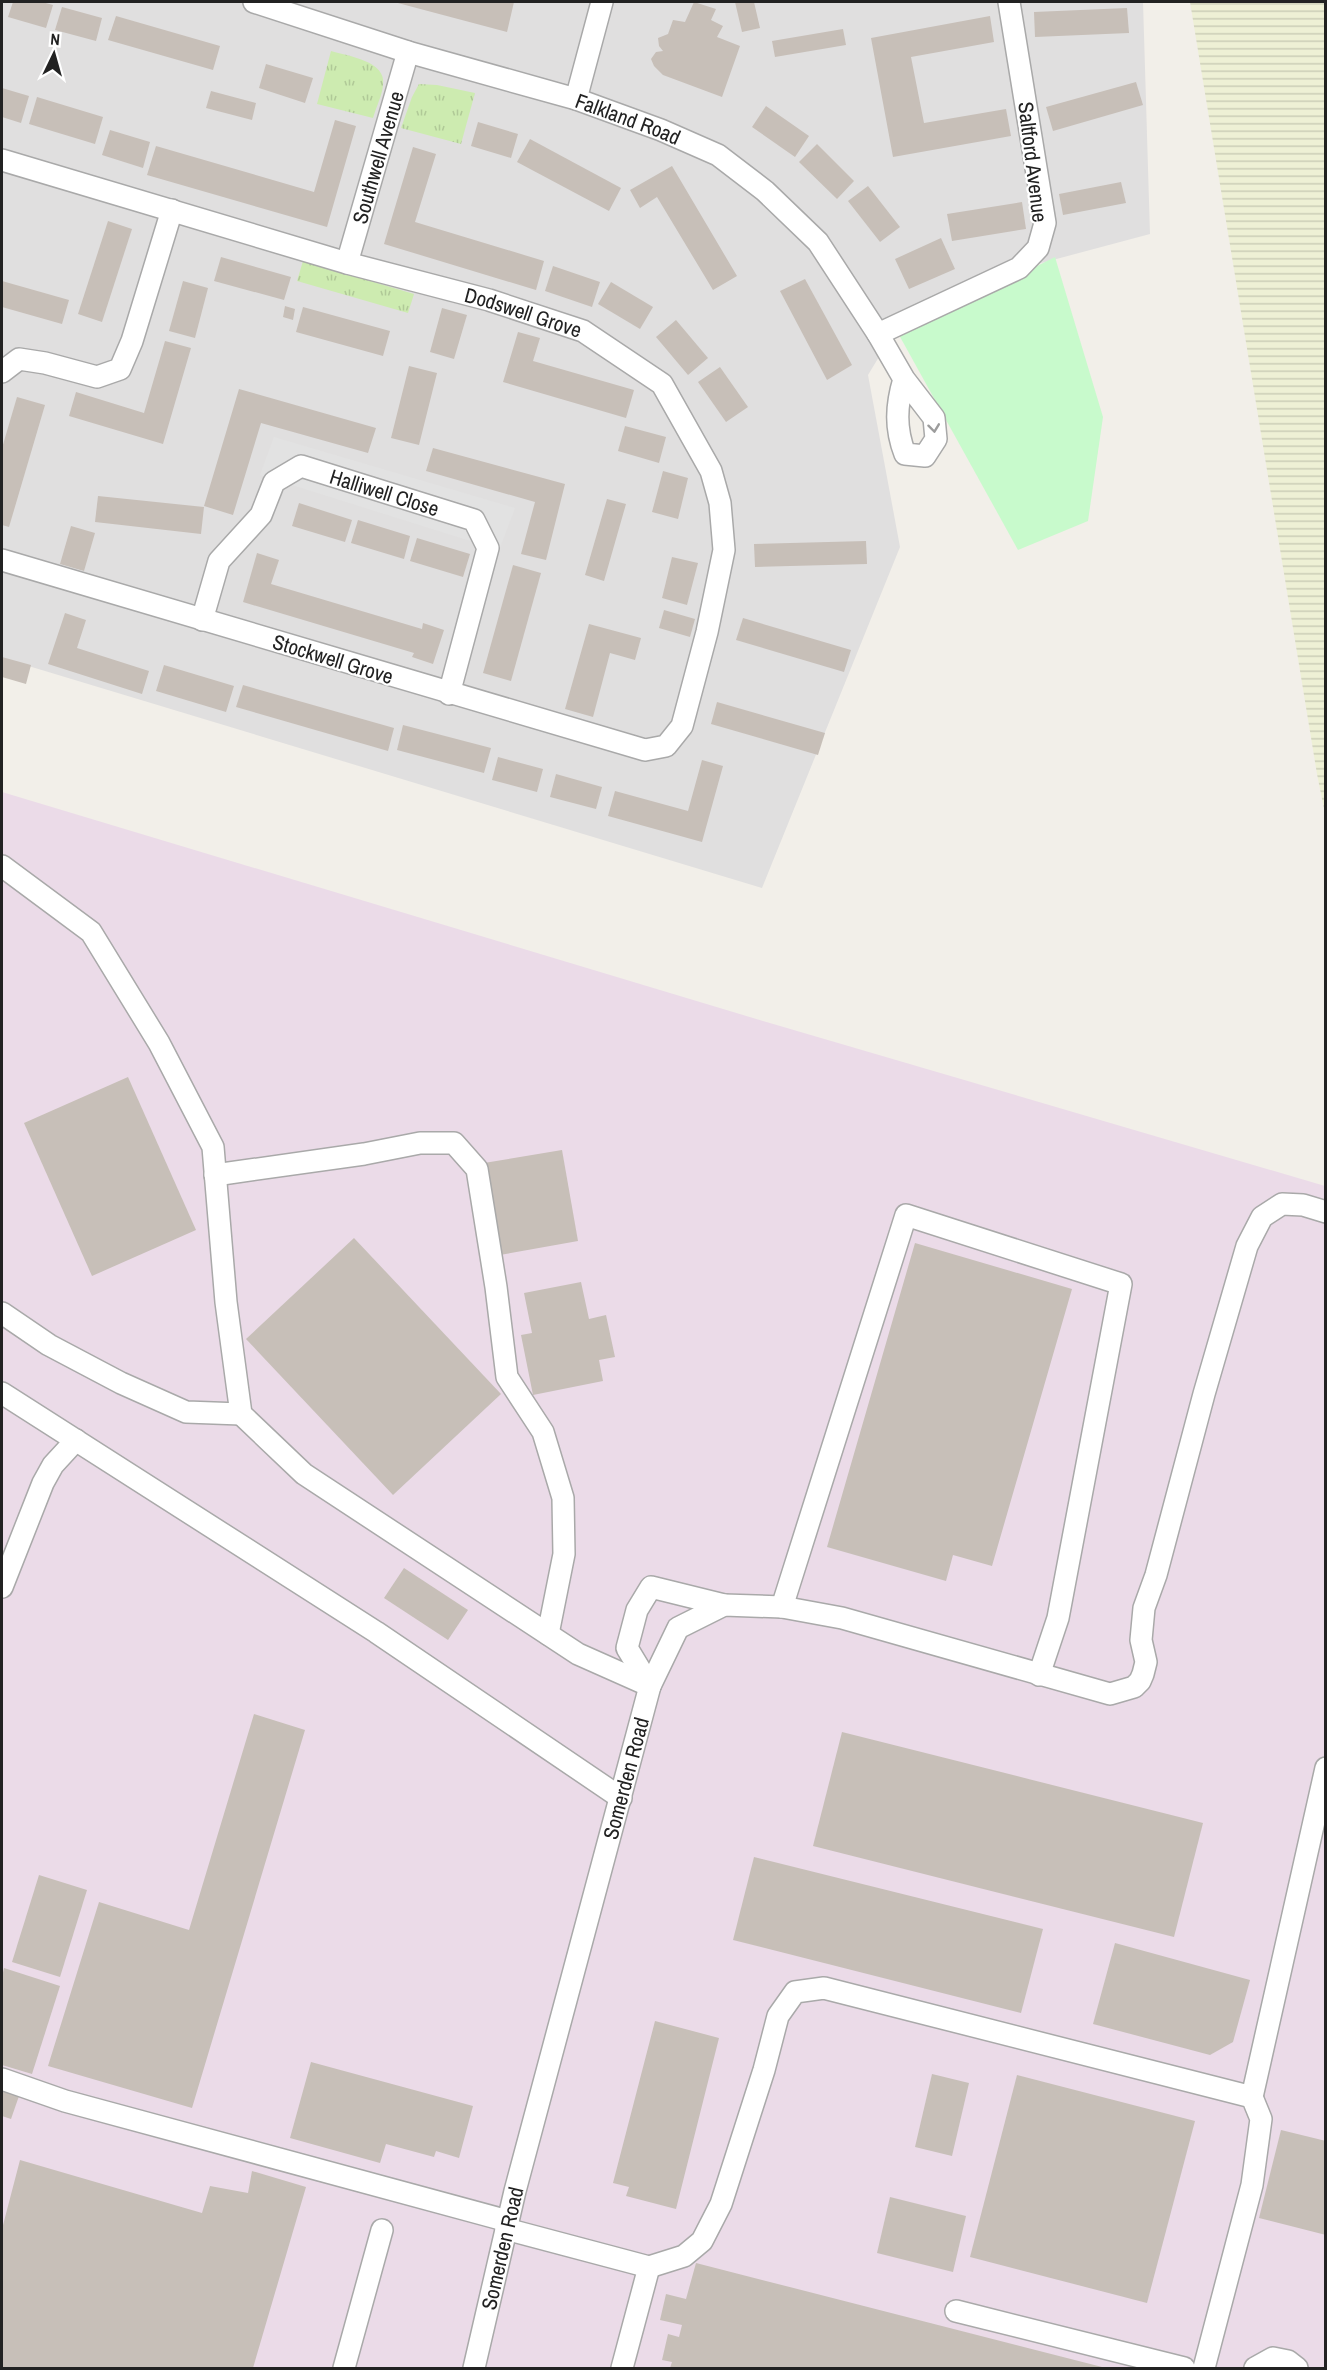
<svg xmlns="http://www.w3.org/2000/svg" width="1327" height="2370" viewBox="0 0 1327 2370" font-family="'Archivo Narrow',sans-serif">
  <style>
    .residential { fill: #e0dfdf }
    .industrial { fill: #ebdbe8 }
    .farmland { fill: url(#farmland-rules) }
    .grass { fill: url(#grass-tufts) }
    .park { fill: #c8facc }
    .parking { fill: #e2e2e2 }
    .building { fill: #c7bfb8 }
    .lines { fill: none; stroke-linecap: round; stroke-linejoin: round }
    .minor-casing { stroke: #a9a9a9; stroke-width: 24 }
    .minor { stroke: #fff; stroke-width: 21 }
    .oneway { stroke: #9c9c9c }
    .labels { text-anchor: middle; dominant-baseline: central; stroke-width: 4.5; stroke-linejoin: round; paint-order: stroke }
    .street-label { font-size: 21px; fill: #222; stroke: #fff }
  </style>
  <defs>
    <pattern id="farmland-rules" width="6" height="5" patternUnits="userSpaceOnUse" patternTransform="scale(1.5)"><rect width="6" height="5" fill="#eef0d5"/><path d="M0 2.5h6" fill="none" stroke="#ccceb7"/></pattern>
    <pattern id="grass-tufts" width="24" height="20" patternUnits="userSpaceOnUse" patternTransform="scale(1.5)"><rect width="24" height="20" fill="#cdebb0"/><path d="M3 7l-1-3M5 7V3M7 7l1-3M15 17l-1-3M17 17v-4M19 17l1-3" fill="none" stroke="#b0c997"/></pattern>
  </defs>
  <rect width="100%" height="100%" fill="#f2efe9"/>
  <polygon class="residential" points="2,2 1143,2 1150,234 1034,265 891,337 868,375 900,547 762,888 2,658"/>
  <polygon class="industrial" points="2,792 763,1021 1325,1186 1325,2368 2,2368"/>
  <polygon class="farmland" points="1190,2 1325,2 1325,814 1317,774"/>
  <g class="grass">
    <path d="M331 51C348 56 387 61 383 85 382 96 376 107 373 118L317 104Z"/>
    <polygon points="419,84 437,85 475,93 461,144 401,128 412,97"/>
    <polygon points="303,261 414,294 408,313 297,281"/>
  </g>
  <polygon class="park" points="1055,257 1103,417 1088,521 1018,550 899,335"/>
  <polygon class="parking" points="274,437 515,508 499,550 260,475"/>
  <g class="building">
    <polygon points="13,2 42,2 53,5 46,28 8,17"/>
    <polygon points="394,2 514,2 507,32"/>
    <polygon points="694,2 716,9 711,20 723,26 717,37 740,46 722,97 663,75 654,66 651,59 656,52 663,51 659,46 658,38 668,34 673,20 685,22"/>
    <polygon points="735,2 754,2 760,28 742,32"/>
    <polygon points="62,7 102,18 96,41 55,30"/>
    <polygon points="1127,8 1129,33 1035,37 1034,12"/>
    <polygon points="116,16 220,46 213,70 108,40"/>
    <polygon points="990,16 994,42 911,57 924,123 1006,109 1011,136 893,157 871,38"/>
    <polygon points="843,29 846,45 775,57 772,41"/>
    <polygon points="266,64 313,78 305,103 259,88"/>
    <polygon points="1136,82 1143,105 1053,131 1046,107"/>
    <polygon points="2,88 29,96 21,123 2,117"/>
    <polygon points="211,91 256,103 252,120 206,108"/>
    <polygon points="37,97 103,117 95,144 29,124"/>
    <polygon points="766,106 809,136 795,157 752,127"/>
    <polygon points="335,120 356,126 327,227 147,175 156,146 314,192"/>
    <polygon points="478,122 518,134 511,158 471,146"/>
    <polygon points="110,130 150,142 143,168 102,155"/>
    <polygon points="530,139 621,188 609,211 517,162"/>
    <polygon points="817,144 854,181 837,199 799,162"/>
    <polygon points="413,147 436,154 415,222 544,261 536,290 384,244"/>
    <polygon points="672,166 737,276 713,290 657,197 640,208 630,190"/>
    <polygon points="1121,182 1126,203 1063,215 1059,194"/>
    <polygon points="868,186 900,227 880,242 848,201"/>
    <polygon points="1022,202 1026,229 952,241 947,214"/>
    <polygon points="108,221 132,229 102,322 78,314"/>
    <polygon points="941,238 955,269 909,289 895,259"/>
    <polygon points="221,257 291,277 284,300 214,281"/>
    <polygon points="553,266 600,282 592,307 545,291"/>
    <polygon points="805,279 852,365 827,380 780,291"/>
    <polygon points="2,281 69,300 62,324 2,307"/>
    <polygon points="183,281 208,288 195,338 169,331"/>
    <polygon points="611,282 653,307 640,329 598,304"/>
    <polygon points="285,306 295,309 293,320 283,317"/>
    <polygon points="303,307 390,331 383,356 296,332"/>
    <polygon points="442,308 467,315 454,359 430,352"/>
    <polygon points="676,320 708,358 688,375 656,337"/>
    <polygon points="518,332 540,338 533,361 634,390 626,418 503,382"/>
    <polygon points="165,341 191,348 163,444 69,416 76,392 144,413"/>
    <polygon points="409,366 437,373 419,445 391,438"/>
    <polygon points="720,367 748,407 726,422 698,382"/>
    <polygon points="239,389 376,428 368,453 261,423 233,515 204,506"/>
    <polygon points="17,397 45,405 9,527 2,525 2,448"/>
    <polygon points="625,426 666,437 659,463 618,451"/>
    <polygon points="433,448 565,484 546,560 521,554 535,502 426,471"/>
    <polygon points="663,471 688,478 678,519 652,512"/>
    <polygon points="98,496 204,507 201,534 95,522"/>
    <polygon points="607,499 626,504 604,581 585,575"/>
    <polygon points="299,503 352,520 345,542 292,526"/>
    <polygon points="358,520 410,536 404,559 351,543"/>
    <polygon points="71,526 95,533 84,571 60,564"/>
    <polygon points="417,538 470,554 463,577 410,561"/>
    <polygon points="866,541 867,564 755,567 754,544"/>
    <polygon points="257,553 279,560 271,584 422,629 423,623 444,630 433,664 412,657 414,653 243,602"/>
    <polygon points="672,557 698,563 687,605 662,598"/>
    <polygon points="513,565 541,573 511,681 483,673"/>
    <polygon points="664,610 695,619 690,637 659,628"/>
    <polygon points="65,613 86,620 77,648 149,671 142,694 48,664"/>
    <polygon points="743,618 851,650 844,672 736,640"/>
    <polygon points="589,624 641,638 635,660 610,653 593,717 565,709"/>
    <polygon points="2,657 31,665 26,684 2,677"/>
    <polygon points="164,665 234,686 226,712 156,691"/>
    <polygon points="243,685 394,728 388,751 236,707"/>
    <polygon points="717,702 825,733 818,755 711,724"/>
    <polygon points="403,725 491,748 484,773 397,750"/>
    <polygon points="498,757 543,769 537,792 492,780"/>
    <polygon points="702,760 723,766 702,842 608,816 615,791 688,811"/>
    <polygon points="556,774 602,787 596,809 550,797"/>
    <polygon points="128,1077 196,1230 92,1276 24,1123"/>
    <polygon points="562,1150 578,1241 500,1255 484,1163"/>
    <polygon points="354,1238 501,1394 393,1495 246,1339"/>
    <polygon points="915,1243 1072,1289 992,1566 953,1555 946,1581 827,1547"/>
    <polygon points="581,1282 589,1319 606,1315 615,1357 599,1360 603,1381 533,1395 521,1335 532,1333 524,1293"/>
    <polygon points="404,1568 468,1610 448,1640 384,1598"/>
    <polygon points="254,1714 305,1730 192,2108 48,2066 99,1902 189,1930"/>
    <polygon points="842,1732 1203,1823 1174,1937 813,1846"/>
    <polygon points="754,1857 1043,1929 1021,2013 733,1940"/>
    <polygon points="39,1875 87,1890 60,1977 12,1962"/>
    <polygon points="1115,1943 1250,1980 1233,2042 1210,2055 1093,2024"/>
    <polygon points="4,1968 60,1986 32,2074 2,2065 2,1977"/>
    <polygon points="655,2021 719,2038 676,2209 626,2196 629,2187 613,2183"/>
    <polygon points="311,2062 473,2106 459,2158 436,2151 434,2157 386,2144 380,2163 290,2138"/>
    <polygon points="932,2074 969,2083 952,2156 915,2147"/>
    <polygon points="1017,2075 1195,2121 1147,2303 970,2257"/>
    <polygon points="2,2090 19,2096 11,2119 2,2116"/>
    <polygon points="1281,2130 1326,2141 1326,2235 1259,2218"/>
    <polygon points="20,2160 202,2213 210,2186 248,2193 252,2171 306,2187 253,2368 2,2368 2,2229"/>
    <polygon points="890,2197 966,2216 953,2272 877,2253"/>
    <polygon points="696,2263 1106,2368 670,2368 672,2362 662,2360 668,2334 679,2337 682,2325 660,2320 666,2294 686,2299"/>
  </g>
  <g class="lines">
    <defs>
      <g id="minor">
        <path id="s1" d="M254 2 408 52 576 99 661 130 718 155 765 191 818 242 878 334 904 379 934 418 936 439 925 456 905 454C895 428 896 406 904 379"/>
        <polyline points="576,99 602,2"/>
        <path id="s2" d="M2 160 347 263 489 300 583 331 662 384 711 471 720 503 724 550 707 632 682 726 666 746 645 750 2 560"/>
        <path id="s3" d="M347 263 408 52"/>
        <polyline points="878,334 1019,268 1038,248 1045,223 1009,2"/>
        <polyline points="2,372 19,359 45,363 97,377 120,369 132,341 172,210"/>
        <path id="s4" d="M202 620 219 561 261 515 274 482 301 466 474 520 488 548 449 694"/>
        <polyline points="2,866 91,932 159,1043 213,1147 226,1302 241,1414 304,1474 578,1654 650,1686"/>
        <polyline points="215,1175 364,1154 420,1143 454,1143 477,1169 496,1287 507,1377 543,1432 563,1498 564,1554 548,1634"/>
        <polyline points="2,1313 49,1345 121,1383 186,1412 241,1414"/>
        <polyline points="2,1393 376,1632 621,1798"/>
        <polyline points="2,1587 43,1483 53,1465 76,1440"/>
        <polyline points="782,1607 906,1215 1121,1284 1058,1618 1039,1675"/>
        <polyline points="650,1686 627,1648 637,1610 651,1587 724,1605"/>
        <polyline points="2,2079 65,2101 508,2221"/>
        <polyline points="1252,2097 1326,1768"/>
        <polyline points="506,2229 649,2267 684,2256 702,2241 721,2204 764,2070 778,2016 795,1992 824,1988 1252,2097 1261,2119 1252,2185 1204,2368"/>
        <polyline points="956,2311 1184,2368"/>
        <polyline points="344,2368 382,2230"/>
        <path id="s5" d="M474 2368 515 2191 650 1686 678 1628 724 1605 782 1607 842 1618 1110 1694 1134 1687 1140 1681 1143 1674 1146 1662 1141 1640 1144 1608 1156 1575 1204 1394 1247 1246 1262 1217 1282 1204 1303 1205 1326 1212"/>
        <polyline points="622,2368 649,2267"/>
        <polyline points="1255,2368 1273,2358 1288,2361 1297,2368"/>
      </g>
    </defs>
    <use href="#minor" class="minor-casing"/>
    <use href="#minor" class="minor"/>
  </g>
  <defs><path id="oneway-chevron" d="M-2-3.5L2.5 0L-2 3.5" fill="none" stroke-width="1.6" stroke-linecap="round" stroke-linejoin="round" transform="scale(1.5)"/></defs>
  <use class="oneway" href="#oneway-chevron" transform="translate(934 428) rotate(83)"/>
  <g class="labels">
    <g class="street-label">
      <text stroke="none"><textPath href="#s1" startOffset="392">Falkland Road</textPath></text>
      <text stroke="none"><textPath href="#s3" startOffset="110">Southwell Avenue</textPath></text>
      <text transform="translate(1033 162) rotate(83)">Saltford Avenue</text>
      <text stroke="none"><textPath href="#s2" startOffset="543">Dodswell Grove</textPath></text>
      <text stroke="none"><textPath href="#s4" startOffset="278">Halliwell Close</textPath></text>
      <text transform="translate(333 659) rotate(17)">Stockwell Grove</text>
      <text stroke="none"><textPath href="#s5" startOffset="609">Somerden Road</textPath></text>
      <text stroke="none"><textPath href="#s5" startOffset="123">Somerden Road</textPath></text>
    </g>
  </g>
  <rect width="1327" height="2370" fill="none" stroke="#222222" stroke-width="6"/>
  <g transform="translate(54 54) rotate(5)" stroke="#ffffff" stroke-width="4.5" paint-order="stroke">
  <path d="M0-4.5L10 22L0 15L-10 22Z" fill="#222222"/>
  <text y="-9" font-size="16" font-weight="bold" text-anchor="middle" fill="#222222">N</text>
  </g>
</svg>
